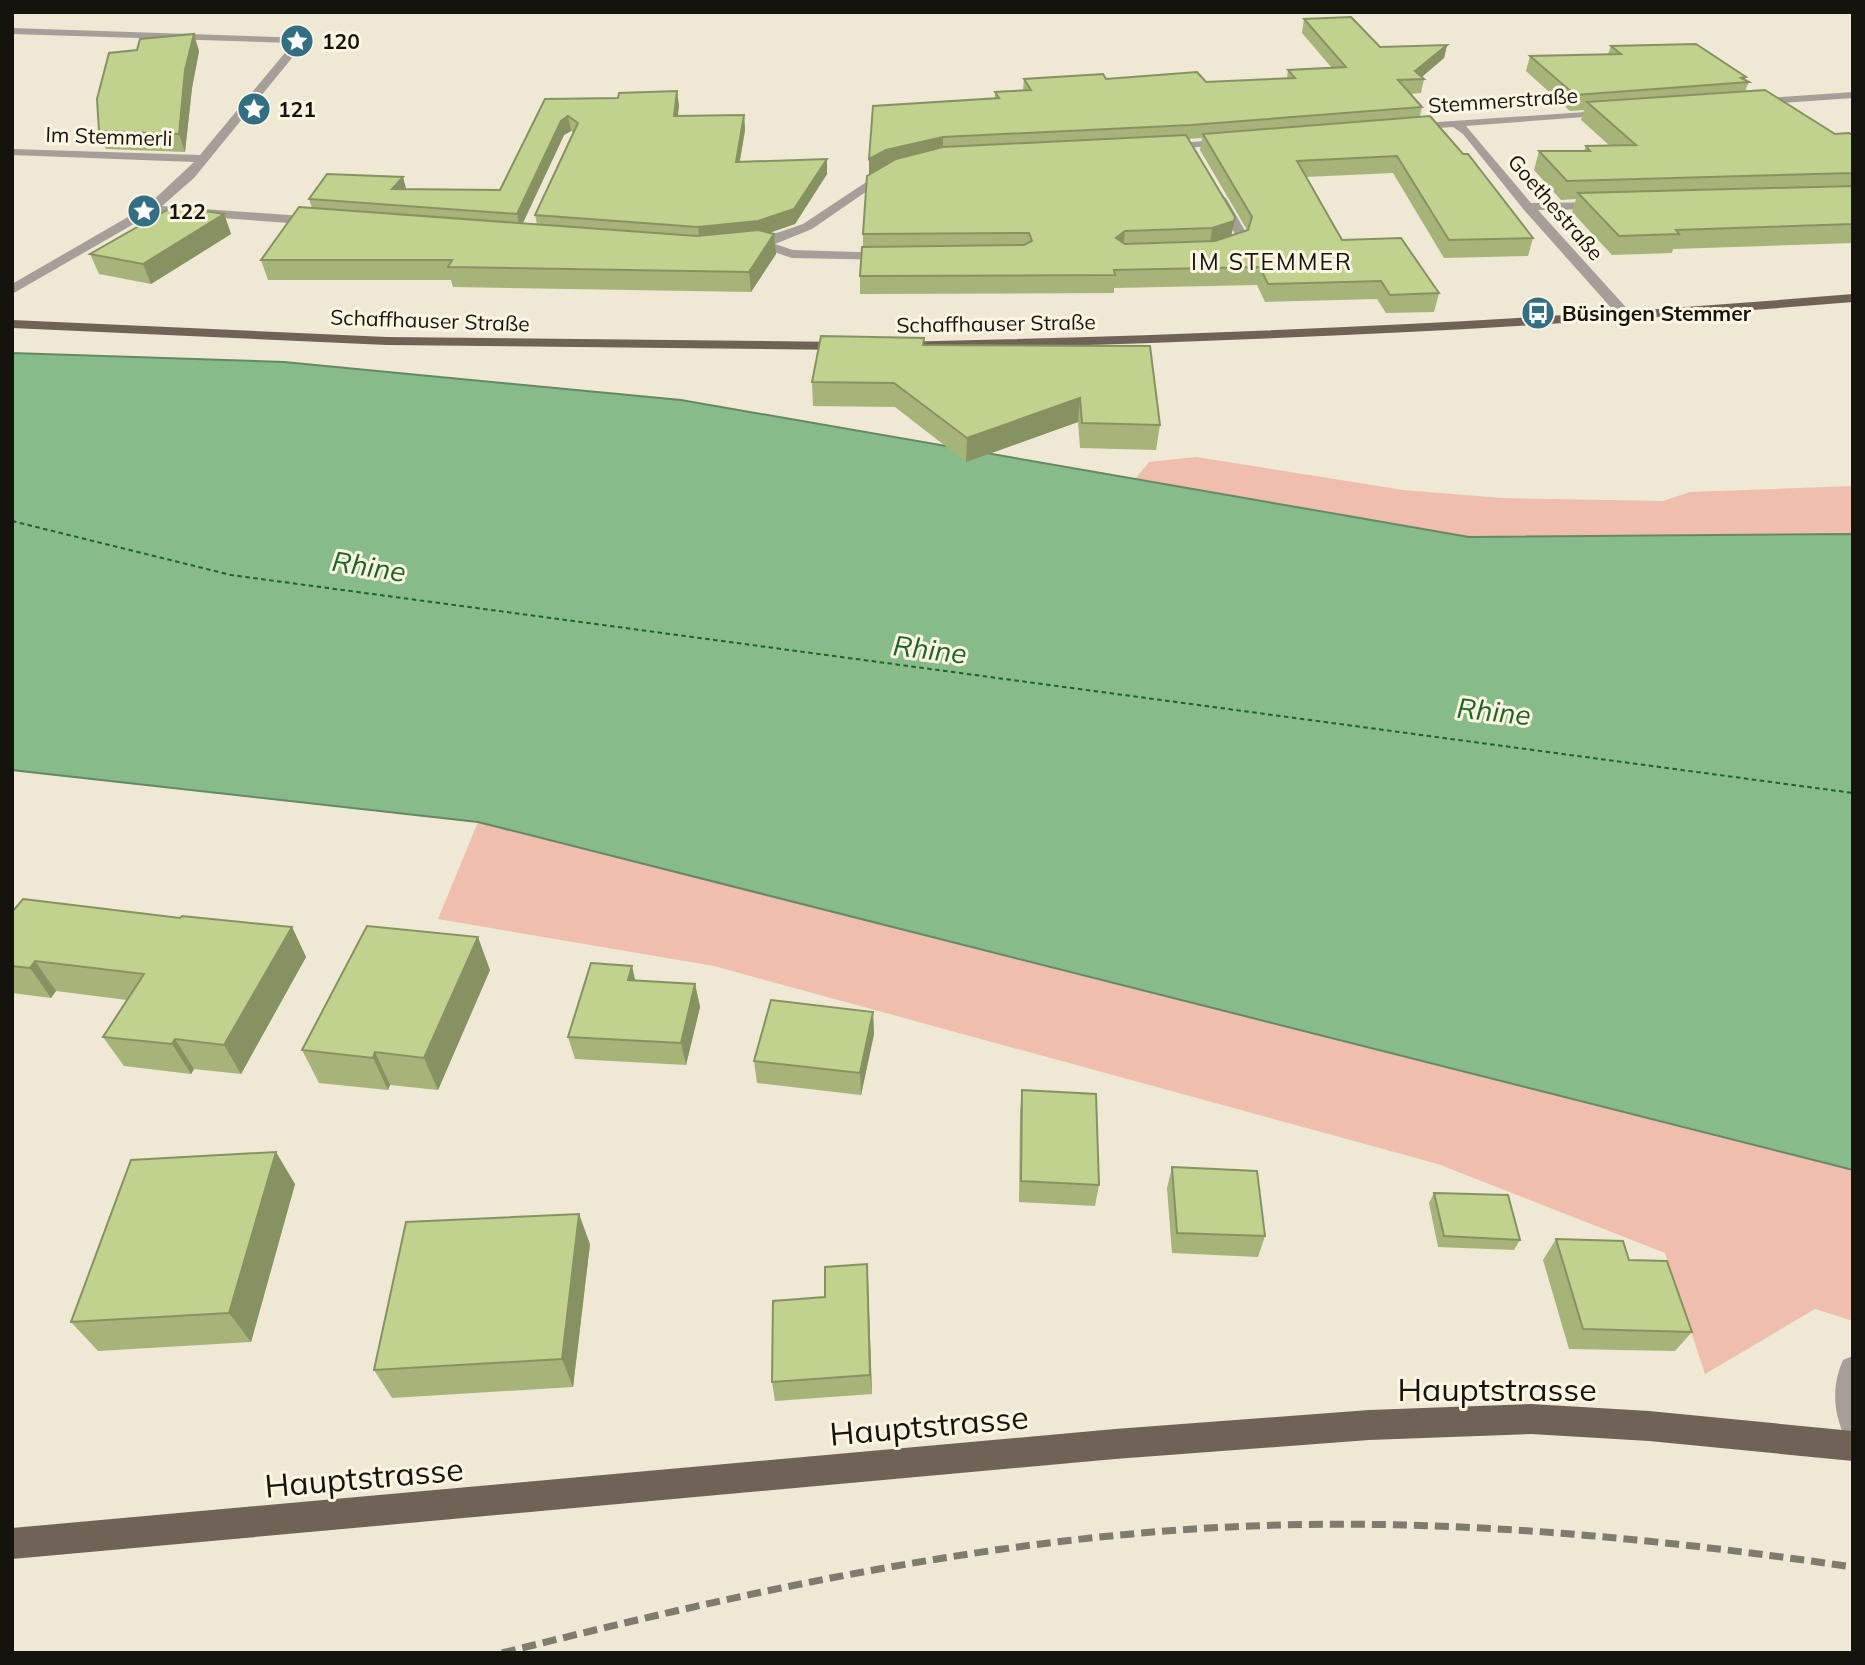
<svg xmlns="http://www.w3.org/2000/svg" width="1865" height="1665" viewBox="0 0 1865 1665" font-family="Mulish,sans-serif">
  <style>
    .green { fill: #f0bead }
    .water { fill: #87bb89; stroke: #658964; stroke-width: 2 }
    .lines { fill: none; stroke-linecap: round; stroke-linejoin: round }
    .ferry { stroke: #1c6526; stroke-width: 2; stroke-dasharray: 4.5 3.5; stroke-linecap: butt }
    .minor { fill: #a69f99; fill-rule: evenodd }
    .major { fill: #6f6358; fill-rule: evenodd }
    .rail { stroke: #7f7b6e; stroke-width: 7; stroke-dasharray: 14 7; stroke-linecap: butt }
    .wall { fill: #a6b47a; fill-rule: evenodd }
    .shaded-wall { fill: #879263 }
    .building { fill: #c1d18e; stroke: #879263; stroke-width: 2 }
    .labels { text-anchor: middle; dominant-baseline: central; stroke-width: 6; stroke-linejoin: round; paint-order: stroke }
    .far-poi-label { font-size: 21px; font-weight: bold; fill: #15130d; stroke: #fbf5e2; text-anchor: start }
    .far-street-label { font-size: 21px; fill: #15130d; stroke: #fbf5e2 }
    .far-neighbourhood-label { font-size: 23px; letter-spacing: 2px; fill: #15130d; stroke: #fbf5e2 }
    .water-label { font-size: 28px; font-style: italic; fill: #1c6526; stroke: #fbf5e2 }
    .near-street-label { font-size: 32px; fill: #15130d; stroke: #fbf5e2 }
  </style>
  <rect width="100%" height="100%" fill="#eee8d4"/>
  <g class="green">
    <polygon points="1196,457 1403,490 1503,498 1663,501 1690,492 1853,486 1853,534 1469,537 1131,484 1149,462"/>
    <polygon points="478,822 1853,1170 1853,1321 1815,1309 1705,1374 1665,1253 1438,1164 714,966 438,919"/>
  </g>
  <polygon class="water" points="12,353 284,362 681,400 1469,537 1853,534 1853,1170 478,822 12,770"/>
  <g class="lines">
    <polyline class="ferry" points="12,521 231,575 1853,793"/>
    <g class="minor">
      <polygon points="12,28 305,38 305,42 194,178 162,206 317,217 323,221 317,225 153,213 12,294 12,284 147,206 194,162 12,155 12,149 200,155 293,43 12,34"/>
      <polygon points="1853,92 1853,98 1755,105 1750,102 1755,99"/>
      <polygon points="1615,110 1615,114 1611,115 1466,126 1531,203 1607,202 1609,205 1603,209 1538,210 1632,314 1632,320 1622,320 1524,210 1463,134 1453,127 1409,130 1403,127 1409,124"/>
      <polygon points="1230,139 1236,142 1234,144 1165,150 1159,147 1165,144"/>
      <polygon points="886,169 896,171 812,229 775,244 793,250 889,253 894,254 894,260 792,258 759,247 747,249 741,245 803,224"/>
      <polygon points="1220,194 1226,198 1247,234 1244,245 1224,252 1218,248 1233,240 1235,234 1214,198"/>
      <path d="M1853 1356V1438L1843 1433C1833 1409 1832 1385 1843 1360Z"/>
    </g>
    <g class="major">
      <path d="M1853 294V302C1534 329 1216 343 896 350L889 346 896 342C1216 335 1534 321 1853 294Z"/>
      <polygon points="12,320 387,337 846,342 853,346 846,350 387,345 12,328"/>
      <polygon points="1531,1404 1649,1411 1853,1431 1853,1461 1649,1441 1531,1434 1369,1440 1115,1459 12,1559 12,1528 1115,1429 1369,1410"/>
    </g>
    <path class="rail" d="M502 1653C748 1591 997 1536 1251 1526 1453 1518 1654 1538 1853 1567"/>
  </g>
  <g class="wall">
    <path d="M1304 19 1380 47 1447 45 1444 58 1422 77 1424 79 1421 93 1410 94 1422 107 1420 116 1533 238 1528 256 1444 258 1393 173 1306 177 1342 240 1439 293 1434 312 1386 313 1377 299 1265 302 1257 285 1114 288V293L860 294V276L863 247V234L876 171 869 174V159L995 99V92L1023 90 1024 79H1106L1206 82 1287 78 1288 70 1332 68 1302 33ZM1202 138 1200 150 1247 230 1232 235 1188 139Z"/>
    <polygon points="1611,46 1746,77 1745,80 1749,82 1745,91 1835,134 1853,135 1853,243 1673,249 1672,253 1612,255 1572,212 1576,199 1561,200 1534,170 1539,151 1584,151 1586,146 1609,145 1581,120 1584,110 1570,111 1526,71 1530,56 1608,54"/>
    <polygon points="199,51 192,88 185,152 106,149 99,131"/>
    <path d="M545 99 679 105 678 116 744 115 745 130 740 161 827 174 795 224 769 233 774 234 776 254 751 292 453 287 451 280H268L261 260 312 208 309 199 406 189 500 190ZM571 131 573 132 535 215 537 224 523 223 564 135Z"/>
    <polygon points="224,214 231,234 151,284 99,274 90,254"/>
    <polygon points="924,345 1160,425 1156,450 1080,448 1078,422 966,462 895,407 813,406 812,382"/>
    <polygon points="12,912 180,918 292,927 306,957 241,1074 194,1069 191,1074 124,1066 103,1037 127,1000 56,991 51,998 12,993"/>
    <polygon points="490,970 438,1090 390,1085 388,1090 319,1083 302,1050"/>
    <polygon points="636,981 695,984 700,1007 686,1065 575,1059 568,1037"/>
    <polygon points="873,1012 874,1034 861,1095 757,1083 754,1061"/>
    <polygon points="1022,1090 1099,1185 1095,1206 1019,1202 1020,1112"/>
    <polygon points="1172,1167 1265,1236 1258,1257 1172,1253 1167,1188"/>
    <polygon points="295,1184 251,1342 98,1351 71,1322"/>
    <polygon points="1434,1193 1520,1240 1514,1250 1438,1247 1429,1203"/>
    <polygon points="1556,1239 1629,1260 1692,1332 1675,1351 1569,1349 1543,1260"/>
    <polygon points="590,1244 573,1387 392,1398 374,1370"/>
    <polygon points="868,1284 872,1394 775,1401 772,1382 825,1297"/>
  </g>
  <g class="shaded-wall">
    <polygon points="194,34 199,51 192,88 185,152 179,134 185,70"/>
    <polygon points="1447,45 1444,58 1419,79 1415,71"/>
    <polygon points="677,91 679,105 676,130 674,116"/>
    <polygon points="744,115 745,130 737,176 736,162"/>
    <polygon points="568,116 571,131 564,135 520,229 517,214 561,121"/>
    <polygon points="943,137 943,152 886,165 869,174 869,159 886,150"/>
    <polygon points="827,159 827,174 795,224 760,236 700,242 698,227"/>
    <polygon points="403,177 407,192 392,189"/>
    <polygon points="224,214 231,234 151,284 143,264"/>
    <polygon points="1235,217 1231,238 1210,245 1212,228"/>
    <polygon points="1125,231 1123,248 1116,238"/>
    <polygon points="774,234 776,254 751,292 749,272"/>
    <polygon points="1080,398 1078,422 966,462 967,438"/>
    <polygon points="292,927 306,957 241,1074 224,1045"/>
    <polygon points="478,937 490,970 438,1090 424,1058"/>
    <polygon points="35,961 56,991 51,998 30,968"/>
    <polygon points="632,966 637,988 628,980"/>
    <polygon points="695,984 700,1007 686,1065 681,1043"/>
    <polygon points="873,1012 874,1034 861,1095 860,1073"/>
    <polygon points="175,1039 194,1069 191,1074 172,1044"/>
    <polygon points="375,1052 390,1085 388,1090 373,1058"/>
    <polygon points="276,1152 295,1184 251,1342 229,1313"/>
    <polygon points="579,1214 590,1244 573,1387 562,1359"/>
    <polygon points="867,1264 868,1284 872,1394 870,1375"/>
  </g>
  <g class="building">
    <polygon points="1351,17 1380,47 1447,45 1415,71 1424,79 1398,80 1422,107 1191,125 943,137 886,150 869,159 873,106 999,98 995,92 1031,90 1024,79 1103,74 1106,79 1197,72 1206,82 1295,78 1288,70 1346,67 1304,19"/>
    <polygon points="194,34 185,70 179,134 99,131 97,99 109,53 137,50 140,39"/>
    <polygon points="1696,44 1746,77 1741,78 1749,82 1575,95 1530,56 1621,54 1611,46"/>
    <polygon points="1765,90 1835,134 1849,133 1853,135 1853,173 1567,181 1539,151 1590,151 1586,146 1636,145 1587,102"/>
    <polygon points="677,91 674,116 744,115 736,162 827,159 794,209 758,221 698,227 535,215 578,123 568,116 561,121 517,214 309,199 327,174 403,177 392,189 500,190 545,99 618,98 619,93"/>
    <polygon points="1430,116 1463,154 1468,154 1533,238 1449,240 1397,156 1297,161 1342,240 1401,238 1439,293 1390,295 1381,281 1268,284 1260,267 1114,270 1115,275 860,276 862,247 1024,245 1032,241 1029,233 863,234 867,176 896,159 943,147 1186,135 1235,217 1234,221 1212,228 1125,231 1116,238 1125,244 1215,241 1248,230 1252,217 1203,134"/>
    <polygon points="1853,186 1853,224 1676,230 1679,234 1619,236 1578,193"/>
    <polygon points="174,206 224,214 143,264 90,254"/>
    <polygon points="299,207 697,236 758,230 774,234 749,272 448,267 452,260 261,260"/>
    <polygon points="821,336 924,338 923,345 1150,346 1160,425 1082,423 1080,398 967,438 894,383 812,382"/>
    <polygon points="23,899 180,918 182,916 292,927 224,1045 175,1039 172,1044 103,1037 144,974 35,961 30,968 12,966 12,912"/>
    <polygon points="367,926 478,937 424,1058 375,1052 373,1058 302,1050"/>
    <polygon points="591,963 632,966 628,980 695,984 681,1043 568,1037"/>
    <polygon points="771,1000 873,1012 860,1073 754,1061"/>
    <polygon points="1022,1090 1096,1094 1099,1185 1021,1181"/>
    <polygon points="276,1152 229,1313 71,1322 131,1160"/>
    <polygon points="1172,1167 1257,1171 1265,1236 1177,1233"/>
    <polygon points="1434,1193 1508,1195 1520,1240 1444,1236"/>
    <polygon points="579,1214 562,1359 374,1370 406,1222"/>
    <polygon points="1556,1239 1623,1241 1629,1260 1667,1261 1692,1332 1583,1329"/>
    <polygon points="867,1264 870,1375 772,1382 773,1301 825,1297 825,1267"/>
  </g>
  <defs>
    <symbol id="sight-disc" viewBox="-11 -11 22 22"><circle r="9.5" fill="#326f85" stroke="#fbf5e2"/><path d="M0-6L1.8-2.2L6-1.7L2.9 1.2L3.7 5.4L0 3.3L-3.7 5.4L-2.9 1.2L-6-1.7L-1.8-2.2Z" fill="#fff"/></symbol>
    <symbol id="bus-disc" viewBox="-11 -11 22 22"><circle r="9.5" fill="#326f85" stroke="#fbf5e2"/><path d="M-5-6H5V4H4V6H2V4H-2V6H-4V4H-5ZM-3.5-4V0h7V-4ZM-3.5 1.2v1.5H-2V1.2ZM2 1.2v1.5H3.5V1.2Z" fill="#fff"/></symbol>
  </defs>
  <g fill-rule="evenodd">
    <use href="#sight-disc" x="278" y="22" width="38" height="38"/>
    <use href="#sight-disc" x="235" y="90" width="38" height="38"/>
    <use href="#sight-disc" x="125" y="192" width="38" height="38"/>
    <use href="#bus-disc" x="1519" y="294" width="38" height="38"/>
  </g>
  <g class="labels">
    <g class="far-poi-label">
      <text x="322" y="41">120</text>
      <text x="278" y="109">121</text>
      <text x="168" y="211">122</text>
      <text x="1562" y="313">Büsingen Stemmer</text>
    </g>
    <g class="far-street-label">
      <text transform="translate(1503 100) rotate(-4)">Stemmerstraße</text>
      <text transform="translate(109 136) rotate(2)">Im Stemmerli</text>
      <text transform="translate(1556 207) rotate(49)">Goethestraße</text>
      <text transform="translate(430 320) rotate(2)">Schaffhauser Straße</text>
      <text transform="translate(996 323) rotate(-1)">Schaffhauser Straße</text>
    </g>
    <g class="far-neighbourhood-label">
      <text x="1272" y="261">IM STEMMER</text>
    </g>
    <g class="water-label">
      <text transform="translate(369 566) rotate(9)">Rhine</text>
      <text transform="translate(930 649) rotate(7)">Rhine</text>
      <text transform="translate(1494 711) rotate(6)">Rhine</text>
    </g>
    <g class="near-street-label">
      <text x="1497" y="1389">Hauptstrasse</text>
      <text transform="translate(929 1425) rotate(-5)">Hauptstrasse</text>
      <text transform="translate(364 1477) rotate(-5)">Hauptstrasse</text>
    </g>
  </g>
  <rect width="1865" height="1665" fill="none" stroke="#15130d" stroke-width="28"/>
</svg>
